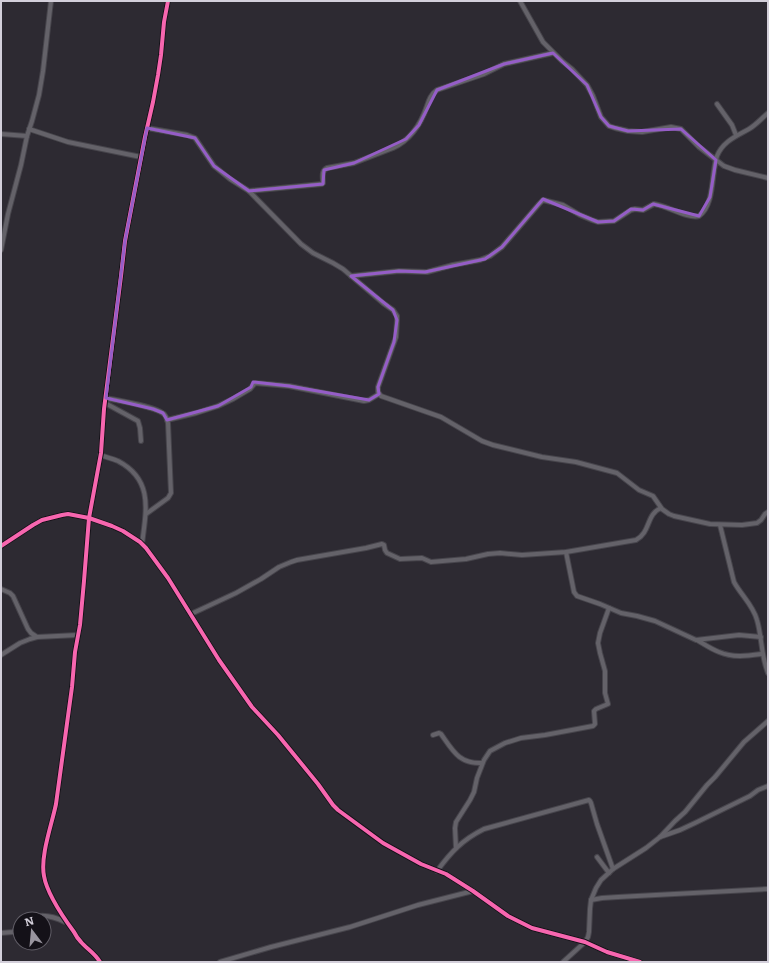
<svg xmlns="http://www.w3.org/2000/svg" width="769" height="963" viewBox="0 0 769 963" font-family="Literata,serif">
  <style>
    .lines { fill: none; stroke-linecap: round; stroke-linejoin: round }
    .street-casing { stroke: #47454c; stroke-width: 6 }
    .street { stroke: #646269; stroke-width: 4 }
    .cycleway-casing { stroke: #141118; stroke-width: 6 }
    .cycleway { stroke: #f766af; stroke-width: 4 }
    .marked { fill: none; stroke: #955dc7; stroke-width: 3; stroke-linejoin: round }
  </style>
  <rect width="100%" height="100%" fill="#2d2a32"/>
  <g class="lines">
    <defs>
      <g id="street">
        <polyline points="520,1 543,42 562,61 572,69 587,85 593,96 601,117 609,126 615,128 628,131 642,132 671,127 681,129 699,147 724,166 735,170 768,178"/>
        <polyline points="717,104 732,125 736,135"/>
        <polyline points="147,128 187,135 195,138 214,166 230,179 249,191 301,244 313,253 333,263 343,269 383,303 393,310 397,316 397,320 396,337 392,348 378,387 378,392 381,396 441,417 482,441 493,445 542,457 576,462 617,473 639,490 653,496 662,509 669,514 674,516 710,524 742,525 757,523 761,520 765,514 768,512"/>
        <polyline points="29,129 68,142 141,157"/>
        <polyline points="1,134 27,136"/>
        <path d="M249 191 322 184 323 183C323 177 321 171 327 168L354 163 393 148C410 140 421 124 427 106 429 100 431 94 437 90L484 74 504 64 553 53"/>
        <polyline points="1,250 8,214 21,165 27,136 32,121 39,95 43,71 51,1"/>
        <path d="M351 276 399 271 427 272 453 265 480 260 490 256 502 247 539 204 543 200 563 205 580 215 592 220 598 222 614 221 631 210 635 209 643 210 654 204C668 206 687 219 699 216 715 205 711 173 717 156 723 141 737 136 749 129 756 125 762 118 768 113"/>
        <path d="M106 398C119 401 154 406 164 414 167 417 167 420 168 423L171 493 168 498 146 514"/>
        <polyline points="105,403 138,421 140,428 141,441"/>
        <polyline points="167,420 196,413 218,406 233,399 250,389 255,383 289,386 364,401 369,400 379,394"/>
        <path d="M100 455C106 457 113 459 118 461 154 480 146 511 142 544"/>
        <path d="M720 525 734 582C741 595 753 605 757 620 762 637 761 656 768 673"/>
        <polyline points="1,546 33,525 42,520 62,515 68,514 89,518 112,526 123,531 140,542 146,548 168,578 219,660 252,707 278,735 318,784 333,805 338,810 383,843 421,864 446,874 454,879 473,891 508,916 532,928 585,942 607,952 640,962"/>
        <polyline points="566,552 574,592 577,596 600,604 621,613 637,616 655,621 696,640 739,635 761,637"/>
        <polyline points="1,589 10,593 13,596 28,629 31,633 37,637"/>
        <path d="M191 614 236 593 261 579 279 567 291 562 297 560 366 548 382 544 384 545 385 550 387 553 400 559 422 558 431 562 466 559 488 554 500 553 522 555 566 552 636 540C651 532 646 514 661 508"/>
        <path d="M697 640C704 644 711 649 719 652 733 658 747 656 762 654"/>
        <polyline points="1,655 20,643 30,639 37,637 78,635"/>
        <path d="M433 735 439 733 441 734C453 751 459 764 482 763"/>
        <polyline points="660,837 680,830 695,823 750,796 758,790 768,786"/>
        <polyline points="456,848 455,828 456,822 470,800 474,792 477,778 484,760 490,751 505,743 521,738 545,735 593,726 595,724 594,711 596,709 608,704 605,693 605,671 600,653 598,643 600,633 609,608"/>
        <polyline points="597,857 609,873"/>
        <path d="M437 871C451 852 462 840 484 829L589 800 590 801 591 803 597 824 613 869"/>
        <polyline points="591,900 602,898 618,897 768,889"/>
        <path d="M29 919C41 913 53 916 65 922"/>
        <polyline points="1,933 13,932 20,927"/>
        <path d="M100 962C95 953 87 949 81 942 78 939 76 936 74 932 63 917 47 894 44 876 40 856 52 824 56 804L72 687 75 652 80 625 84 581 89 518 101 453 104 409 121 276 125 241 145 137 153 102 158 75 161 55 164 22 168 1"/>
        <polyline points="220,962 271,947 350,927 418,905 473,891"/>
        <polyline points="563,962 585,942 588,937 589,932 590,909 591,900 596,888 601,880 613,869 646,848 660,837 675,821 685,812 707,785 715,777 744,742 768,721"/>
      </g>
    </defs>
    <use href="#street" class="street-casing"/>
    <use href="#street" class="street"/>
    <defs>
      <g id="cycleway">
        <polyline points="1,546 33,525 42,520 62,515 68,514 89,518 112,526 123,531 140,542 146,548 168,578 219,660 252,707 278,735 318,784 333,805 338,810 383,843 421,864 446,874 454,879 473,891 508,916 532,928 585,942 607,952 640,962"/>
        <path d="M100 962C95 953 87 949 81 942 78 939 76 936 74 932 63 917 47 894 44 876 40 856 52 824 56 804L72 687 75 652 80 625 84 581 89 518 101 453 104 409 121 276 125 241 145 137 153 102 158 75 161 55 164 22 168 1"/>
      </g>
    </defs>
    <use href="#cycleway" class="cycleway-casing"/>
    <use href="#cycleway" class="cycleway"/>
  </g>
  <path class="marked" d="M553 53 587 85 601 117 609 126 628 131 681 129 716 160 710 197 699 216 653 204 643 210 631 209 614 221 598 222 543 199 502 247 485 259 425 272 399 271 351 276 393 310 397 320 394 342 378 387 379 394 369 400 289 386 253 382 251 387 218 406 167 420 163 413 153 409 106 398 125 241 147 128 195 138 214 166 249 191 323 184 324 170 354 163 406 139 419 125 437 90 504 64Z"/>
  <rect width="769" height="963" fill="none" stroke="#d3cfda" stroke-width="4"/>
  <g transform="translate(32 931) rotate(344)"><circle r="19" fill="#141118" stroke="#605d66"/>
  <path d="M0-3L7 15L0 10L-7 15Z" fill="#99959f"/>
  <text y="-6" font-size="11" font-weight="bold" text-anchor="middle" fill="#d3cfda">N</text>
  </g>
</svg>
